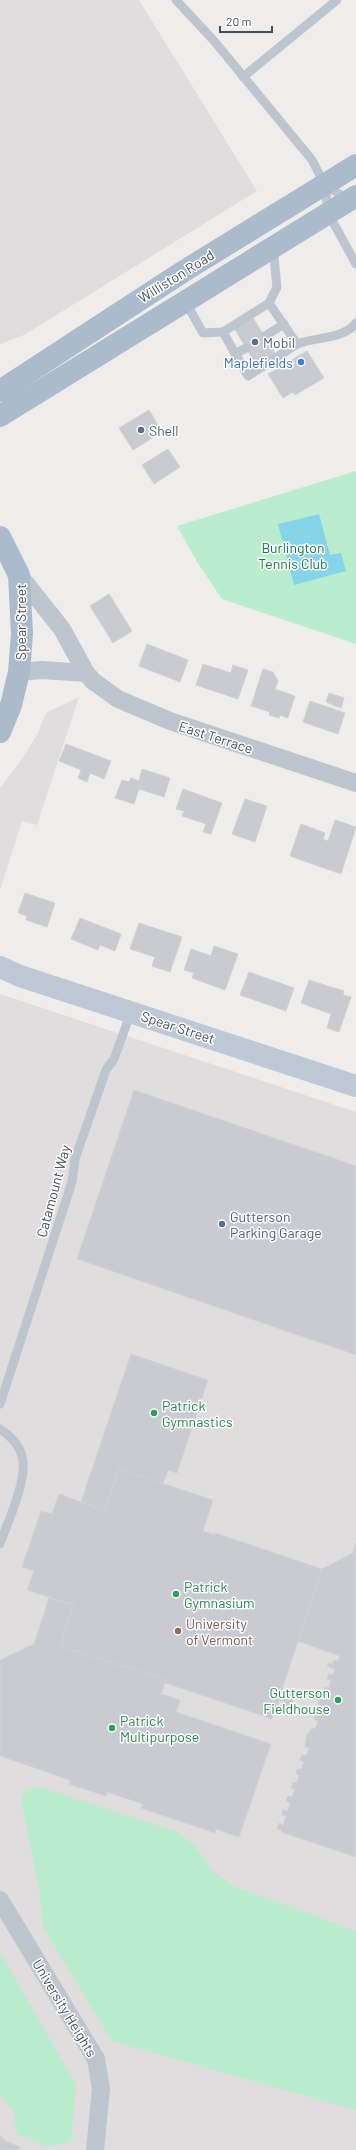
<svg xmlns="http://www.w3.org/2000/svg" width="356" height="2150" viewBox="0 0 356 2150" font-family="Barlow,sans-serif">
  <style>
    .education { fill: #e0ddde }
    .green { fill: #b9edce }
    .water { fill: #86d4ea }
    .building { fill: #c9cbd1; stroke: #d0d2d8 }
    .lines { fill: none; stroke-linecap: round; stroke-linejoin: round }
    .service { stroke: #bdc6cf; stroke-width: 9 }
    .minor { stroke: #bdc6cf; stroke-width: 18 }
    .secondary { stroke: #bec9d5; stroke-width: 22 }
    .primary { stroke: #abbbcb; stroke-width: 22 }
    .service-dot { fill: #5c6f8a; stroke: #fff; stroke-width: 1.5 }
    .shop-dot { fill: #3f7fe0; stroke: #fff; stroke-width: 1.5 }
    .leisure-dot { fill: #2e9e5b; stroke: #fff; stroke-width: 1.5 }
    .education-dot { fill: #8d6e63; stroke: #fff; stroke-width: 1.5 }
    .labels { text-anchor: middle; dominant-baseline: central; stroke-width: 3; stroke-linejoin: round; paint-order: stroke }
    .street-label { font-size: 14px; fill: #454f59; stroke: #fff }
    .service-label { font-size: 14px; fill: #4e5e75; stroke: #fff; text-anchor: start }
    .shop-label { font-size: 14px; fill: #366cbe; stroke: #fff; text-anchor: end }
    .park-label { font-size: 14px; fill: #177849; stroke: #fff }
    .leisure-label { font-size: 14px; fill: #27864d; stroke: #fff; text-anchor: start }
    .education-label { font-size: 14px; fill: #785e54; stroke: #fff; text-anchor: start }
  </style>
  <rect width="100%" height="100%" fill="#efecec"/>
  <g class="education">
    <polygon points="0,0 139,0 257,191 24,335 0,344"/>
    <polygon points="79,697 37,825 22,821 0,890 0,788 22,759 38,733 46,713"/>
    <polygon points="0,994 356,1112 356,2150 0,2150"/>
  </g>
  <g class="green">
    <polygon points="356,471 356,644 222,599 197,562 177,526"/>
    <polygon points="40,1787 177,1832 194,1845 213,1871 233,1886 356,1931 356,2110 112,2041 43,1927 39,1888 21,1799 26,1789"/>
    <polygon points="0,1952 76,2085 71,2142 47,2146 17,2134 13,2111 0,2094"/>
  </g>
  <polygon class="water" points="319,514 330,555 341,553 346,571 294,585 278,524"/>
  <g class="building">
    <polygon points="252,316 276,355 257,366 234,328"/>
    <polygon points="307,351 324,378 295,395 293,392 283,398 268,374"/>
    <polygon points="149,410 162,432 133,450 119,428"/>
    <polygon points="168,449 180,467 154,484 142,465"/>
    <polygon points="109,594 132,631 113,643 90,606"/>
    <polygon points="147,644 188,660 180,682 139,666"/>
    <polygon points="203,664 231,673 233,665 248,670 238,699 196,685"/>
    <polygon points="263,669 273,672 278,681 275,689 295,696 288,718 280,715 279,718 269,715 270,712 251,706"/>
    <polygon points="329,693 344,698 341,708 326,702"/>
    <polygon points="310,701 345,713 338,734 303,722"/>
    <polygon points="66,744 111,761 104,779 90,773 87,782 78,778 81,770 59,761"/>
    <polygon points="142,769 170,778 164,797 139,789 134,804 115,798 122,780 129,782 131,778 139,781"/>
    <polygon points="183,789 222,803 211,834 203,832 206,824 182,816 184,811 176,809"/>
    <polygon points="245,799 267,806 255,842 232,834"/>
    <polygon points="335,820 356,827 341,874 290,856 301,824 325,833 323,839 328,841"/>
    <polygon points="25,893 55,903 47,927 26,920 27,916 18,913"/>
    <polygon points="80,918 121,934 115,951 100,945 98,950 71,939"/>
    <polygon points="139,923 182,937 170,972 152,966 155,957 130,949"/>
    <polygon points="214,946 238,954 225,990 192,978 194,973 184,970 191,949 211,956"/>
    <polygon points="249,972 294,988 286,1011 240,995"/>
    <polygon points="309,980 344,991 343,995 351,997 339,1032 327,1028 331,1014 301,1003"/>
    <polygon points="134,1090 356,1166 356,1355 77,1259"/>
    <polygon points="131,1354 208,1380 177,1473 168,1470 163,1484 119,1469 105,1511 81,1502"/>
    <polygon points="119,1469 213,1500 203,1531 215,1535 215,1533 322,1569 282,1689 295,1693 291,1707 283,1704 284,1701 279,1700 272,1719 165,1683 166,1680 60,1646 74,1605 27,1590 34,1571 22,1567 41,1511 52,1514 59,1494 105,1511"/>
    <polygon points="356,1543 356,1857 281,1832 281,1830 277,1829 279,1823 283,1825 286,1816 282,1815 283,1809 288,1811 290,1803 286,1801 288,1796 292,1797 295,1789 291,1788 293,1782 297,1783 299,1775 296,1774 297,1769 301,1770 304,1762 300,1760 302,1755 306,1756 309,1748 305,1747 307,1733 309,1733 311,1728 315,1729 318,1721 314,1720 315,1714 319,1716 322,1707 318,1706 321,1692 323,1692 324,1687 329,1688 331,1680 327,1679 329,1673 333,1675 335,1669 327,1666 329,1663 332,1664 334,1660 338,1661 340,1656 298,1641 322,1569 353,1553"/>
    <polygon points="49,1598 74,1605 60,1646 166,1680 161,1694 180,1700 176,1712 271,1744 239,1837 216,1829 215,1833 141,1808 143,1804 107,1792 106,1796 69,1784 70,1780 0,1756 0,1660 34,1644"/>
    <polygon points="0,2135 6,2141 20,2147 18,2150 0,2150"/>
  </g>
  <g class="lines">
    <g class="service">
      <polyline points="176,0 215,42 312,160 325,185 328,213 356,264"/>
      <polyline points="243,77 337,0"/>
      <polyline points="325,185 349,200"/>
      <polyline points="185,301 203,333 223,332 248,376 297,344 269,303 277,287 273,248"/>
      <polyline points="223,332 269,303"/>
      <polyline points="265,336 284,324"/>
      <path d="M297 344C315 337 344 339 356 323"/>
      <polyline points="235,354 246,348"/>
      <polyline points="0,1404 72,1182 75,1159 106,1070 114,1059 131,1012"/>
      <path d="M0 1429C12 1437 23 1449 23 1464 25 1485 7 1524 0 1544"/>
    </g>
    <g class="minor">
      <polyline points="19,575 62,629 86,673 93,681 118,699 170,721 356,783"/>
      <polyline points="19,672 42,670 86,673"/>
      <polyline points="0,1900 96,2059 101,2089 95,2150"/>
    </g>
    <polyline class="secondary" points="0,967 20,976 356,1086"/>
    <g class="primary">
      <polyline points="0,391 184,271 356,165"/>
      <polyline points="0,416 356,196"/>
      <polyline points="0,537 19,575 22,634 19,672 11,705 0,732"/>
    </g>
  </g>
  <g class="service-dot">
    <circle cx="255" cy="342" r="4"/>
    <circle cx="141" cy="430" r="4"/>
    <circle cx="222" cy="1224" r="4"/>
  </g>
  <circle class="shop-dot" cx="301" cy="362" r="4"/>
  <g class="leisure-dot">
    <circle cx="154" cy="1413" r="4"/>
    <circle cx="176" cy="1594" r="4"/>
    <circle cx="338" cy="1700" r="4"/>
    <circle cx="112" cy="1728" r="4"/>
  </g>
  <circle class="education-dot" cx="178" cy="1631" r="4"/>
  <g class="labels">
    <g class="street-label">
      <text transform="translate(176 276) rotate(-32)">Williston Road</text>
      <text transform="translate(20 622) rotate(-90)">Spear Street</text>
      <text transform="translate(216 737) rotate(18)">East Terrace</text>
      <text transform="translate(178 1027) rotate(18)">Spear Street</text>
      <text transform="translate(53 1191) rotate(-75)">Catamount Way</text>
      <text transform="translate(65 2008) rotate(59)">University Heights</text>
    </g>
    <g class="service-label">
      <text x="263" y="342">Mobil</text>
      <text x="149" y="430">Shell</text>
      <text x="230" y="1216">Gutterson<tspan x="230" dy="16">Parking Garage</tspan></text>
    </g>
    <g class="shop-label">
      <text x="293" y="362">Maplefields</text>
    </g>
    <g class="park-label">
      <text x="293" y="547">Burlington<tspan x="293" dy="16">Tennis Club</tspan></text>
    </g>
    <g class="leisure-label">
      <text x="162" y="1405">Patrick<tspan x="162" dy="16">Gymnastics</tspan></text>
      <text x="184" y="1586">Patrick<tspan x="184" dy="16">Gymnasium</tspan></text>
      <text x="330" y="1692" text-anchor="end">Gutterson<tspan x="330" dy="16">Fieldhouse</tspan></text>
      <text x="120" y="1720">Patrick<tspan x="120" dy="16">Multipurpose</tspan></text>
    </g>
    <g class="education-label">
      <text x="186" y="1623">University<tspan x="186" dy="16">of Vermont</tspan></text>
    </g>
  </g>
  <path d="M220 26v6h52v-6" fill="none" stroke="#454f59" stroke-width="2"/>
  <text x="226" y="26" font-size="12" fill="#454f59" stroke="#ffffff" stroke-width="3" paint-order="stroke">20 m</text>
</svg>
